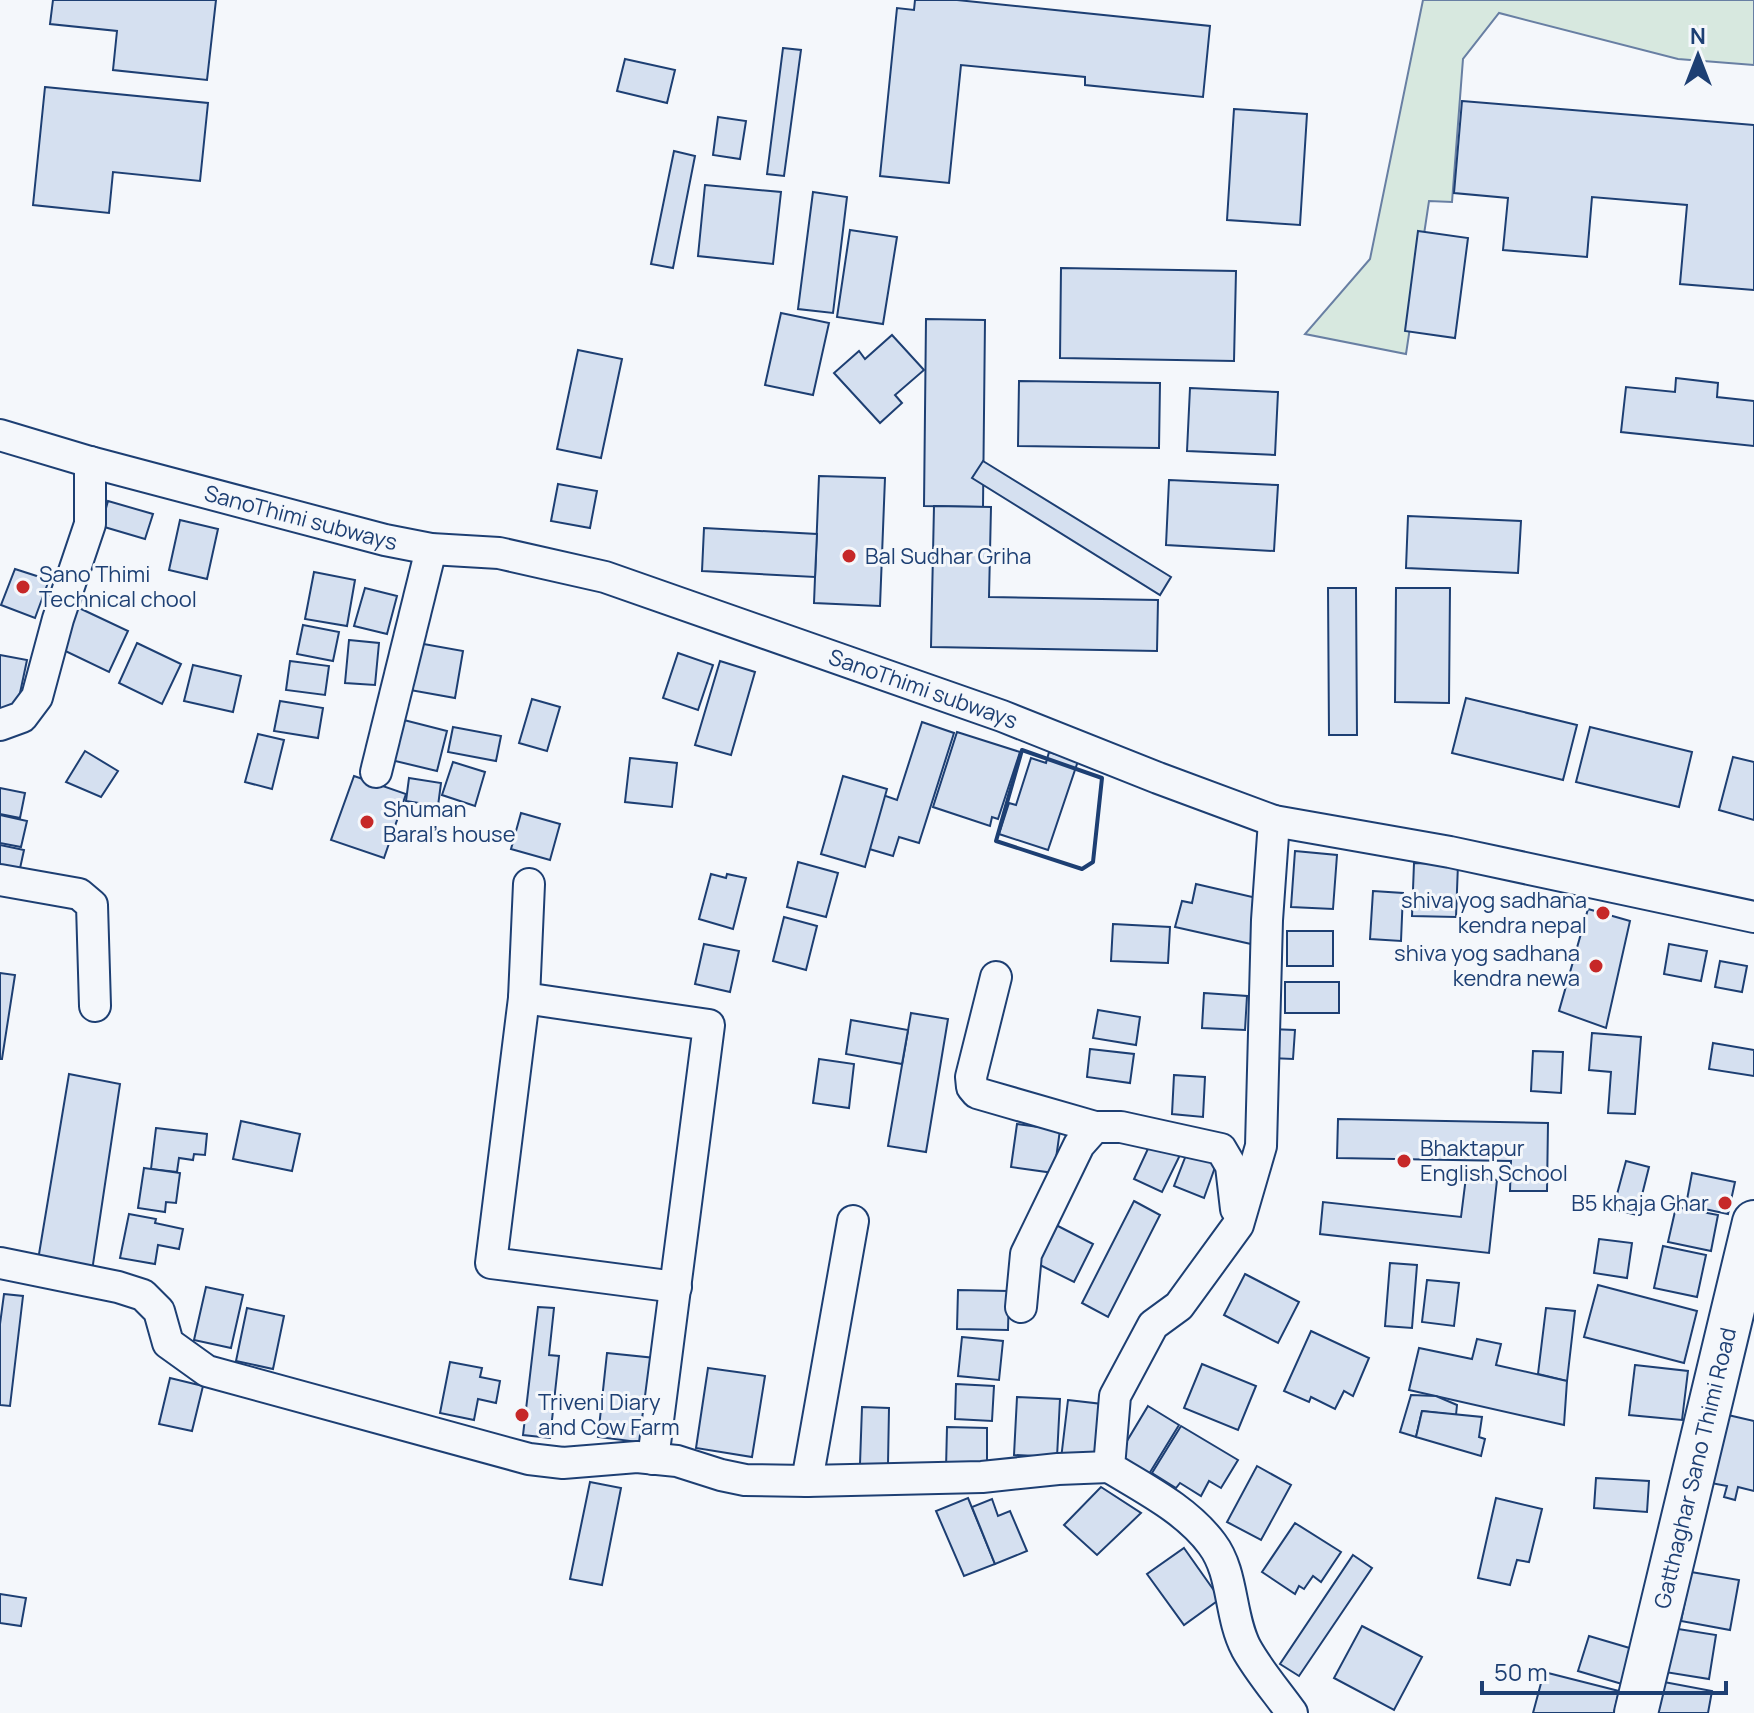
<svg xmlns="http://www.w3.org/2000/svg" width="1754" height="1713" viewBox="0 0 1754 1713" font-family="Manrope,sans-serif">
  <style>
    .green { fill: #d7e8df; stroke: #687fa3; stroke-width: 2 }
    .building { fill: #d5e0f0; stroke: #1d3f73; stroke-width: 2 }
    .lines { fill: none; stroke-linecap: round; stroke-linejoin: round }
    .minor-casing { stroke: #1d3f73; stroke-width: 34 }
    .secondary-casing { stroke: #1d3f73; stroke-width: 46 }
    .minor { stroke: #f4f7fb; stroke-width: 30 }
    .secondary { stroke: #f4f7fb; stroke-width: 42 }
    .wall { stroke: #1d3f73; stroke-width: 4 }
    .poi-dot { fill: #c62828; stroke: #f4f7fb; stroke-width: 3 }
    .labels { text-anchor: middle; dominant-baseline: central; stroke-width: 6; stroke-linejoin: round; paint-order: stroke }
    .street-label { font-size: 22px; fill: #1d3f73; stroke: #f4f7fb }
    .poi-label { font-size: 22px; fill: #1d3f73; stroke: #f4f7fb; text-anchor: start }
  </style>
  <rect width="100%" height="100%" fill="#f4f7fb"/>
  <polygon class="green" points="1423,0 1754,0 1754,65 1678,59 1499,13 1463,59 1452,202 1429,201 1406,354 1305,334 1370,259"/>
  <g class="building">
    <polygon points="53,0 216,0 207,80 113,70 117,31 50,24"/>
    <polygon points="915,0 957,0 1210,26 1203,97 1085,85 1085,77 961,65 949,183 880,176 897,8 914,10"/>
    <polygon points="783,48 801,50 784,176 767,174"/>
    <polygon points="625,59 675,70 667,103 617,91"/>
    <polygon points="45,87 208,103 200,181 113,172 109,213 33,205"/>
    <polygon points="1462,101 1754,125 1754,290 1680,284 1687,205 1592,197 1587,257 1503,250 1508,198 1454,193"/>
    <polygon points="1234,109 1307,114 1300,225 1227,220"/>
    <polygon points="718,117 746,121 740,159 713,155"/>
    <polygon points="674,151 695,156 673,268 651,264"/>
    <polygon points="705,185 781,192 773,264 698,256"/>
    <polygon points="813,192 847,197 833,313 798,309"/>
    <polygon points="850,230 897,237 883,324 837,317"/>
    <polygon points="1418,231 1468,238 1455,338 1405,331"/>
    <polygon points="1061,268 1236,271 1234,361 1060,358"/>
    <polygon points="781,313 829,323 813,395 765,385"/>
    <polygon points="926,319 985,320 983,507 924,506"/>
    <polygon points="892,335 924,370 895,395 902,403 880,423 834,373 859,351 865,359"/>
    <polygon points="578,350 622,359 601,458 557,449"/>
    <polygon points="1676,378 1718,383 1717,397 1754,401 1754,446 1621,432 1626,387 1675,392"/>
    <polygon points="1019,381 1160,383 1159,448 1018,446"/>
    <polygon points="1190,388 1278,392 1275,455 1187,451"/>
    <polygon points="983,461 1171,577 1160,595 972,478"/>
    <polygon points="819,476 885,478 880,606 814,603"/>
    <polygon points="1169,480 1278,485 1274,551 1166,545"/>
    <polygon points="558,484 597,491 590,528 551,521"/>
    <polygon points="108,501 153,514 145,539 101,526"/>
    <polygon points="934,506 991,507 989,597 1158,600 1157,651 931,647"/>
    <polygon points="1408,516 1521,521 1518,573 1406,568"/>
    <polygon points="180,520 218,529 207,579 169,570"/>
    <polygon points="704,528 817,534 815,577 702,571"/>
    <polygon points="15,569 49,580 35,618 1,605"/>
    <polygon points="314,572 355,580 347,626 305,619"/>
    <polygon points="365,588 397,596 387,634 354,626"/>
    <polygon points="1328,588 1356,588 1357,735 1329,735"/>
    <polygon points="1396,588 1450,588 1449,703 1395,702"/>
    <polygon points="77,607 128,631 109,672 57,647"/>
    <polygon points="303,625 339,632 333,661 297,654"/>
    <polygon points="349,640 379,643 375,685 345,683"/>
    <polygon points="137,643 181,664 162,704 119,683"/>
    <polygon points="418,643 463,651 455,698 410,690"/>
    <polygon points="678,653 713,665 698,710 663,698"/>
    <polygon points="0,655 27,660 16,712 0,709"/>
    <polygon points="290,661 329,666 325,695 286,690"/>
    <polygon points="720,661 755,672 731,755 695,745"/>
    <polygon points="193,665 241,676 233,712 184,701"/>
    <polygon points="1466,698 1577,725 1563,780 1452,753"/>
    <polygon points="532,699 560,707 547,751 519,743"/>
    <polygon points="280,701 323,708 318,738 274,731"/>
    <polygon points="396,718 447,731 437,771 387,759"/>
    <polygon points="922,722 954,733 919,843 899,837 893,856 866,848 883,795 897,800"/>
    <polygon points="453,727 501,736 496,761 448,752"/>
    <polygon points="1590,727 1692,752 1679,807 1576,782"/>
    <polygon points="957,732 1020,752 998,819 992,817 990,826 933,807"/>
    <polygon points="258,734 284,740 272,789 245,782"/>
    <polygon points="85,751 118,771 101,797 66,782"/>
    <polygon points="1049,752 1078,761 1048,850 999,834 1009,803 1016,805 1031,758 1046,763"/>
    <polygon points="1733,757 1754,762 1754,820 1719,810"/>
    <polygon points="630,758 677,763 672,807 625,802"/>
    <polygon points="453,762 485,772 475,806 442,795"/>
    <polygon points="354,776 406,794 384,858 331,840"/>
    <polygon points="843,776 887,789 865,867 821,854"/>
    <polygon points="409,778 441,783 438,806 406,801"/>
    <polygon points="0,788 25,793 20,818 0,814"/>
    <polygon points="521,813 560,824 550,860 511,849"/>
    <polygon points="0,815 27,821 21,847 0,843"/>
    <polygon points="0,845 24,850 19,873 0,869"/>
    <polygon points="1295,851 1337,855 1333,909 1291,907"/>
    <polygon points="798,862 838,873 826,917 787,907"/>
    <polygon points="1414,863 1458,864 1456,917 1412,916"/>
    <polygon points="711,874 726,878 727,874 746,878 733,929 699,919"/>
    <polygon points="1196,884 1261,899 1251,944 1175,927 1182,901 1192,903"/>
    <polygon points="1373,891 1403,893 1401,941 1370,939"/>
    <polygon points="1588,909 1630,921 1606,1028 1559,1011"/>
    <polygon points="784,917 817,926 806,970 773,961"/>
    <polygon points="1113,924 1170,927 1168,963 1111,961"/>
    <rect x="1287" y="931" width="46" height="35"/>
    <polygon points="704,944 739,951 730,992 695,984"/>
    <polygon points="1669,944 1707,951 1701,981 1664,974"/>
    <polygon points="1720,961 1747,966 1742,992 1715,987"/>
    <polygon points="0,973 15,975 2,1059 0,1059"/>
    <rect x="1285" y="982" width="54" height="31"/>
    <polygon points="1204,993 1247,996 1245,1030 1202,1028"/>
    <polygon points="1098,1010 1140,1017 1136,1045 1093,1038"/>
    <polygon points="911,1013 948,1019 926,1152 888,1146"/>
    <polygon points="851,1020 908,1030 902,1064 846,1054"/>
    <polygon points="1268,1029 1295,1030 1293,1059 1267,1058"/>
    <polygon points="1592,1033 1641,1037 1635,1114 1608,1113 1611,1072 1589,1070"/>
    <polygon points="1713,1043 1754,1050 1754,1076 1709,1069"/>
    <polygon points="1090,1049 1134,1054 1130,1083 1087,1077"/>
    <polygon points="1533,1051 1563,1052 1561,1093 1531,1091"/>
    <polygon points="819,1059 854,1064 849,1108 813,1103"/>
    <polygon points="69,1074 120,1084 92,1271 38,1260"/>
    <polygon points="1174,1075 1205,1077 1203,1117 1172,1114"/>
    <polygon points="1338,1119 1548,1123 1547,1191 1510,1191 1511,1161 1337,1158"/>
    <polygon points="241,1121 300,1134 292,1171 233,1159"/>
    <polygon points="1017,1124 1060,1130 1054,1173 1011,1167"/>
    <polygon points="156,1128 207,1134 205,1155 194,1154 193,1160 179,1158 177,1172 151,1169"/>
    <polygon points="1152,1140 1181,1153 1162,1192 1134,1179"/>
    <polygon points="1190,1145 1219,1156 1204,1198 1174,1186"/>
    <polygon points="1626,1161 1649,1167 1637,1215 1613,1209"/>
    <polygon points="144,1168 180,1173 176,1203 166,1202 165,1212 138,1208"/>
    <polygon points="1692,1173 1735,1182 1728,1214 1686,1205"/>
    <polygon points="1466,1177 1497,1180 1489,1253 1320,1234 1323,1202 1461,1217"/>
    <polygon points="1134,1201 1160,1215 1108,1317 1082,1303"/>
    <polygon points="1676,1207 1718,1215 1711,1251 1668,1242"/>
    <polygon points="129,1214 156,1219 155,1223 183,1229 179,1249 158,1245 155,1264 120,1258"/>
    <polygon points="1056,1225 1093,1244 1074,1282 1036,1263"/>
    <polygon points="1599,1239 1632,1243 1627,1278 1594,1273"/>
    <polygon points="1663,1246 1706,1255 1697,1297 1654,1288"/>
    <polygon points="1390,1263 1417,1265 1412,1328 1385,1326"/>
    <polygon points="1245,1274 1299,1302 1278,1343 1224,1315"/>
    <polygon points="1427,1280 1459,1283 1454,1326 1422,1322"/>
    <polygon points="1598,1285 1697,1311 1684,1363 1584,1337"/>
    <polygon points="206,1287 243,1295 231,1348 194,1340"/>
    <polygon points="958,1290 1009,1291 1008,1330 957,1329"/>
    <polygon points="4,1294 23,1296 10,1406 0,1405 0,1324"/>
    <polygon points="538,1307 554,1308 549,1355 559,1356 550,1438 523,1435"/>
    <polygon points="247,1308 284,1316 273,1369 236,1361"/>
    <polygon points="1546,1308 1575,1311 1567,1381 1538,1374"/>
    <polygon points="1311,1331 1369,1358 1353,1396 1344,1391 1335,1409 1311,1397 1309,1402 1284,1391"/>
    <polygon points="962,1337 1003,1341 999,1380 958,1376"/>
    <polygon points="1477,1339 1501,1344 1496,1365 1567,1381 1564,1425 1409,1390 1419,1348 1472,1359"/>
    <polygon points="607,1353 655,1358 646,1443 598,1437"/>
    <polygon points="450,1362 482,1368 480,1377 500,1381 496,1403 478,1399 474,1420 440,1413"/>
    <polygon points="1202,1364 1256,1386 1238,1430 1184,1408"/>
    <polygon points="1635,1365 1688,1371 1682,1420 1629,1415"/>
    <polygon points="708,1368 765,1376 752,1457 696,1448"/>
    <polygon points="170,1378 203,1386 192,1431 159,1424"/>
    <polygon points="956,1384 994,1386 992,1421 955,1419"/>
    <polygon points="1411,1395 1436,1396 1457,1405 1456,1415 1422,1411 1416,1437 1400,1432"/>
    <polygon points="1017,1397 1060,1399 1057,1457 1014,1455"/>
    <polygon points="1068,1400 1102,1404 1095,1463 1061,1459"/>
    <polygon points="1148,1406 1179,1425 1149,1474 1118,1456"/>
    <polygon points="862,1407 889,1408 888,1464 860,1464"/>
    <polygon points="1422,1411 1482,1417 1479,1437 1485,1439 1481,1456 1416,1437"/>
    <polygon points="1728,1415 1754,1421 1754,1491 1738,1487 1735,1500 1724,1497 1727,1486 1711,1483"/>
    <polygon points="1181,1426 1238,1460 1221,1488 1209,1481 1201,1496 1180,1483 1176,1488 1152,1473"/>
    <polygon points="947,1427 987,1428 987,1470 946,1469"/>
    <polygon points="1257,1466 1291,1485 1261,1540 1227,1522"/>
    <polygon points="1596,1478 1649,1481 1647,1512 1594,1508"/>
    <polygon points="590,1482 621,1488 602,1585 570,1579"/>
    <polygon points="1101,1487 1141,1513 1097,1555 1064,1525"/>
    <polygon points="968,1498 995,1564 964,1576 936,1511"/>
    <polygon points="1496,1498 1542,1509 1529,1562 1517,1560 1510,1585 1478,1578"/>
    <polygon points="992,1499 998,1516 1010,1511 1027,1551 995,1564 972,1507"/>
    <polygon points="1295,1523 1341,1552 1321,1582 1313,1576 1304,1589 1299,1586 1295,1594 1262,1572"/>
    <polygon points="1184,1548 1220,1599 1184,1625 1147,1574"/>
    <polygon points="1353,1555 1372,1568 1299,1676 1280,1664"/>
    <polygon points="1691,1572 1739,1580 1730,1630 1681,1621"/>
    <polygon points="0,1594 26,1598 21,1626 0,1623"/>
    <polygon points="1362,1626 1422,1657 1394,1710 1334,1678"/>
    <polygon points="1672,1628 1716,1635 1709,1679 1665,1672"/>
    <polygon points="1589,1636 1633,1649 1622,1684 1578,1671"/>
    <polygon points="1544,1672 1619,1691 1614,1713 1533,1713"/>
    <polygon points="1664,1682 1712,1691 1708,1713 1658,1713"/>
  </g>
  <g class="lines">
    <defs>
      <g id="minor">
        <path id="s1" d="M0 435 90 462 385 540 431 549 499 553 605 577 1002 716 1158 778 1274 821 1450 852 1754 917"/>
        <polyline points="0,725 22,717 37,697 58,619 90,524 90,462"/>
        <polyline points="376,772 431,549"/>
        <path d="M1274 821 1267 920 1261 1146 1238 1225 1179 1306 1153 1325 1115 1396 1109 1467C1145 1489 1187 1510 1212 1544 1234 1573 1229 1615 1246 1648 1258 1670 1277 1692 1292 1713"/>
        <polyline points="0,880 79,894 92,905 95,1006"/>
        <polyline points="529,884 524,998 491,1263 676,1287"/>
        <polyline points="996,977 971,1077 972,1087 977,1093 1095,1127"/>
        <polyline points="524,998 709,1025 653,1459"/>
        <polyline points="0,1263 118,1287 143,1295 159,1311 168,1343 207,1371 529,1459 563,1463 637,1457 677,1461 721,1475 745,1480 807,1481 982,1477 1058,1469 1109,1467"/>
        <polyline points="1021,1307 1026,1254 1079,1145 1095,1127 1121,1127 1221,1149 1231,1166 1236,1209"/>
        <polyline points="807,1481 853,1221"/>
      </g>
      <g id="secondary">
        <path id="s2" d="M1636 1713 1754 1222"/>
      </g>
    </defs>
    <use href="#minor" class="minor-casing"/>
    <use href="#secondary" class="secondary-casing"/>
    <use href="#minor" class="minor"/>
    <use href="#secondary" class="secondary"/>
    <polygon class="wall" points="1022,750 1102,778 1093,862 1082,869 996,841"/>
  </g>
  <g class="poi-dot">
    <circle cx="849" cy="556" r="8"/>
    <circle cx="23" cy="587" r="8"/>
    <circle cx="367" cy="822" r="8"/>
    <circle cx="1603" cy="913" r="8"/>
    <circle cx="1596" cy="966" r="8"/>
    <circle cx="1404" cy="1161" r="8"/>
    <circle cx="1725" cy="1203" r="8"/>
    <circle cx="522" cy="1415" r="8"/>
  </g>
  <g class="labels">
    <g class="street-label">
      <text stroke="none"><textPath href="#s1" startOffset="312">SanoThimi subways</textPath></text>
      <text stroke="none"><textPath href="#s1" startOffset="960">SanoThimi subways</textPath></text>
      <text stroke="none"><textPath href="#s2" startOffset="252">Gatthaghar Sano Thimi Road</textPath></text>
    </g>
    <g class="poi-label">
      <text x="865" y="556">Bal Sudhar Griha</text>
      <text x="39" y="574">Sano Thimi<tspan x="39" dy="25">Technical chool</tspan></text>
      <text x="383" y="809">Shuman<tspan x="383" dy="25">Baral's house</tspan></text>
      <text x="1587" y="900" text-anchor="end">shiva yog sadhana<tspan x="1587" dy="25">kendra nepal</tspan></text>
      <text x="1580" y="953" text-anchor="end">shiva yog sadhana<tspan x="1580" dy="25">kendra newa</tspan></text>
      <text x="1420" y="1148">Bhaktapur<tspan x="1420" dy="25">English School</tspan></text>
      <text x="1709" y="1203" text-anchor="end">B5 khaja Ghar</text>
      <text x="538" y="1402">Triveni Diary<tspan x="538" dy="25">and Cow Farm</tspan></text>
    </g>
  </g>
  <g transform="translate(1698 56)" stroke="#f4f7fb" stroke-width="6" paint-order="stroke">
  <path d="M0-6L14 30L0 20L-14 30Z" fill="#1d3f73"/>
  <text y="-12" font-size="22" font-weight="bold" text-anchor="middle" fill="#1d3f73">N</text>
  </g>
  <path d="M1482 1681v12h244v-12" fill="none" stroke="#1d3f73" stroke-width="4"/>
  <text x="1494" y="1681" font-size="24" fill="#1d3f73" stroke="#f4f7fb" stroke-width="6" paint-order="stroke">50 m</text>
</svg>
